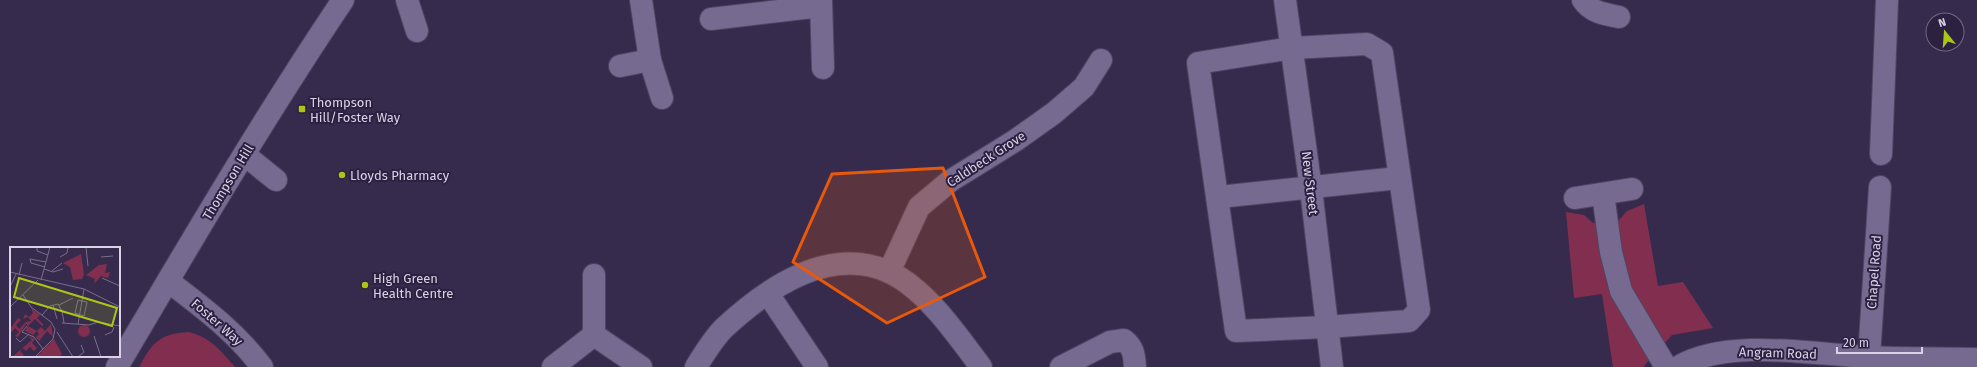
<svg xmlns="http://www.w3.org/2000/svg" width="1977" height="367" viewBox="0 0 1977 367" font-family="'Fira Sans',sans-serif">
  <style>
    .green { fill: #822f4f }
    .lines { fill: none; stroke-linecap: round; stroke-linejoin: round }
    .minor-casing { stroke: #4f4561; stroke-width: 24 }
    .minor { stroke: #776a91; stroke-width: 22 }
    .marked { fill: #e8590c; fill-opacity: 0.2; stroke: #e8590c; stroke-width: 3; stroke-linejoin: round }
    .poi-dot { fill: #abc615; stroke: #2d2142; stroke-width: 1.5 }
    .labels { text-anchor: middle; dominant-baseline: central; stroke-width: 4; stroke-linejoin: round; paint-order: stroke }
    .poi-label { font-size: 13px; fill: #d8d2e7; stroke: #2d2142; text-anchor: start }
    .street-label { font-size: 13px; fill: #d8d2e7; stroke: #2d2142 }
    .inset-road { fill: none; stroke: #776e8b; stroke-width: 1 }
    .view { fill: #abc615; fill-opacity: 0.15; stroke: #abc615; stroke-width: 2 }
    .inset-edge { fill: none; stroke: #d8d2e7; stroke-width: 2 }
  </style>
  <rect width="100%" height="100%" fill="#372b4d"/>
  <g class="green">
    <polygon points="1644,204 1658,286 1683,282 1713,328 1672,335 1643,367 1613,367 1602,294 1574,298 1566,212 1584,215 1593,223 1619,220 1627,211"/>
    <path d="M189 332C211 338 221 351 235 367H139C153 342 159 334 189 332Z"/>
  </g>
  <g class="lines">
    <defs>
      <g id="minor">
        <polyline points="407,0 417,31"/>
        <polyline points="641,0 650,60 662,98"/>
        <polyline points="821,0 823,68"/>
        <polyline points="1285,0 1311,189 1332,367"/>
        <path d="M1583 0C1592 13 1605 14 1619 17"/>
        <polyline points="711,19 821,6"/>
        <polygon points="1367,44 1382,53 1419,310 1409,321 1327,327 1236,331 1198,63 1292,48"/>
        <polyline points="620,66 650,60"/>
        <polyline points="1881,154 1887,0"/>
        <polyline points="245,155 276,180"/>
        <polyline points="1603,194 1611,252 1621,291 1666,367"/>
        <polyline points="1219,197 1398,178"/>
        <polyline points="1575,198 1632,189"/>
        <polyline points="889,272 919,207 950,181 1016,140 1054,113 1084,87 1101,60"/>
        <path d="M168 281C202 307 236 332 262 367"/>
        <polyline points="768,294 817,367"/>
        <polyline points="594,335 594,275"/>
        <polyline points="1869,357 1880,187"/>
        <path d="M117 367C190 243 263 119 343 0"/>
        <polyline points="553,367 594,335 641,367"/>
        <path d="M696 367C704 354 713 339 724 328 767 288 829 245 889 272 926 289 957 335 981 367"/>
        <path d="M1061 367 1110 342 1124 340C1134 348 1134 355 1135 367"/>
        <path d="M1678 367C1727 338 1812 354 1867 357 1904 359 1941 358 1977 359"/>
      </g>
    </defs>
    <use href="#minor" class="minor-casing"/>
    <use href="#minor" class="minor"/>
  </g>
  <path class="marked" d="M943 168 985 277 887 323 793 262 832 174Z"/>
  <g class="poi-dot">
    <rect x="298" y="105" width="8" height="8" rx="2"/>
    <circle cx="342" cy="175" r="4"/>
    <circle cx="365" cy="285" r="4"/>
  </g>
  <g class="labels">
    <g class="poi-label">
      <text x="310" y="102">Thompson<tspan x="310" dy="15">Hill/Foster Way</tspan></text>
      <text x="350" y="175">Lloyds Pharmacy</text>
      <text x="373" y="278">High Green<tspan x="373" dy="15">Health Centre</tspan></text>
    </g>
    <g class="street-label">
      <text transform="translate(986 159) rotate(-33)">Caldbeck Grove</text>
      <text transform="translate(228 182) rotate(-59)">Thompson Hill</text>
      <text transform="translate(1310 183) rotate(83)">New Street</text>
      <text transform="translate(1874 272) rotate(-86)">Chapel Road</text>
      <text transform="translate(217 322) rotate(41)">Foster Way</text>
      <text transform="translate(1778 353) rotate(2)">Angram Road</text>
    </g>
  </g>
  <g transform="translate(10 247)">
    <rect width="110" height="110" fill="#372b4d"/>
    <path d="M71 7 74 27 72 32 63 33 60 20 53 16ZM97 17 95 26 100 25 98 31 91 29 84 37 85 32 76 28 89 18ZM21 61 30 68 27 71 34 78 32 79 25 72 18 79 27 84 31 80 35 84 41 77 43 90 37 84 29 94 26 90 29 87 27 84 23 88 15 84 18 79 16 77 8 90 5 89 9 85 5 81 0 87V82L8 71 11 73 6 78 9 82 16 75 21 74 18 70 13 72 15 67 19 70 23 66ZM68 84a6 6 0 1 1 12 0a6 6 0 1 1-12 0ZM18 89 25 92 22 96 27 101 24 104 20 100 16 104 13 101 10 104 14 108 12 110H2L22 93ZM44 92 52 107 49 110H26Z" fill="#822f4f"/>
    <path class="inset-road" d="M76 0 78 19M27 1V4L38 8M50 10 57 6 58 0M91 10 103 9M35 20 21 16 20 12 36 15M34 22 43 25 53 22M42 24 52 16M0 25 74 42 110 60M9 28 12 16M92 31 110 39M31 33 40 0M0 40 6 27M13 48 21 60 41 75 45 82 43 92 25 110M68 53 77 55 74 69 65 66ZM43 58 47 72M49 58 63 51M0 60 28 33M32 68 40 59 48 57 52 64 54 76M52 76 79 78 88 75 110 79M68 77 74 42M17 79 12 85 24 90 33 102M47 85 63 110M95 88 102 85 104 80M84 89 91 110M6 91 10 95 19 87M68 110 74 105 71 98"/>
    <path class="view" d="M9 31 107 61 102 79 4 50Z"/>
    <rect width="110" height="110" class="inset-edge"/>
  </g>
  <g transform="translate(1945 32) rotate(343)"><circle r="19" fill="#2d2142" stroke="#716884"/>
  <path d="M0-3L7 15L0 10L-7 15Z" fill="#abc615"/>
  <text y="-6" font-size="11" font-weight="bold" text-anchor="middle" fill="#d8d2e7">N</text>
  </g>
  <path d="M1837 347v6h85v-6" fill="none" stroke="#d8d2e7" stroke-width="2"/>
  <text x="1843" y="347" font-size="12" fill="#d8d2e7" stroke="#2d2142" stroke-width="3" paint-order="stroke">20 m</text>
</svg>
